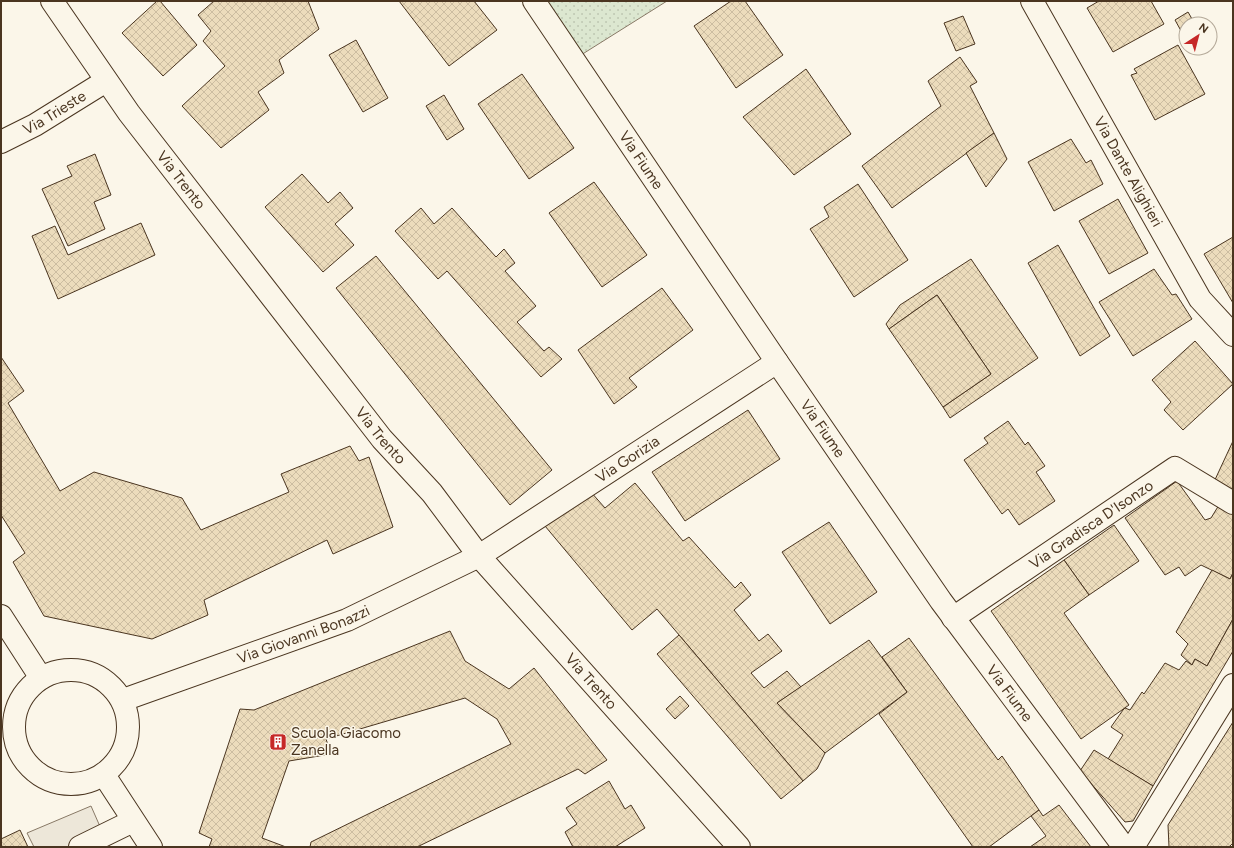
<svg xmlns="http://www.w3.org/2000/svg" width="1234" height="848" viewBox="0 0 1234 848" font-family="Figtree,sans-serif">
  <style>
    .grass { fill: url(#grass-dots); stroke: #887966 }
    .parking { fill: #ede7d9; stroke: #887966 }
    .building { fill: url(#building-cross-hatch); stroke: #4a3520 }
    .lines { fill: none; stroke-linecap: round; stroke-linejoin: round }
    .street-casing { stroke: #4a3520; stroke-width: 24 }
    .secondary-casing { stroke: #4a3520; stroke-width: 24 }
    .street { stroke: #fbf6e9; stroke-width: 22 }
    .secondary { stroke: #fbf6e9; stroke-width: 22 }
    .labels { text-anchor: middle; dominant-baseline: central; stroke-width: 3; stroke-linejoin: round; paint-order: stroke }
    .street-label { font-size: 15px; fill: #4a3520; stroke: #fbf6e9 }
    .poi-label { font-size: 15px; fill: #4a3520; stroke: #fbf6e9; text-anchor: start }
  </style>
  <defs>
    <pattern id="grass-dots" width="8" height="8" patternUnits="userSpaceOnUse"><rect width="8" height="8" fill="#dce7d0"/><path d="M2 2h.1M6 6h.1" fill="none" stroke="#bec7b2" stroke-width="1.8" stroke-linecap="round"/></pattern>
    <pattern id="building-cross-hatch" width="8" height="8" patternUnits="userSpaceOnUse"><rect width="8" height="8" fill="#ecdcbc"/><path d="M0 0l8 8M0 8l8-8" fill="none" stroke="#ccbda1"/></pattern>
  </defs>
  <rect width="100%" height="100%" fill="#fbf6e9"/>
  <polygon class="grass" points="534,1 667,1 573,60"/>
  <polygon class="parking" points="91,806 109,847 34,847 27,833"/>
  <g class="building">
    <polygon points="157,1 160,1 197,45 163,76 122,33"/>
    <polygon points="214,1 308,1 319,29 279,60 284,73 258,92 269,110 221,148 182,106 225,66 203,41 211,31 198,15"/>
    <polygon points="399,1 474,1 497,30 449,66"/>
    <polygon points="731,1 745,1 783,55 736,88 694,26"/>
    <polygon points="1099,1 1151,1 1164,24 1113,52 1087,8"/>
    <polygon points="1188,12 1195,24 1186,24 1185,38 1175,20"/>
    <polygon points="963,16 975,44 956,51 944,23"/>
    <polygon points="356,40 388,98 363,112 329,55"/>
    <polygon points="1178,45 1205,94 1155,120 1131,75 1137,73 1134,69"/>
    <polygon points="960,57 977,82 970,86 994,133 892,208 862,166 941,106 928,81"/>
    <polygon points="806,69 851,134 794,175 743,117"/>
    <polygon points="522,74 574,148 529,179 478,104"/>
    <polygon points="444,95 464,129 447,140 426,106"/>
    <polygon points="994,133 1007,159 986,187 966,153"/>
    <polygon points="1071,139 1086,163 1091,160 1103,184 1054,211 1028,162"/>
    <polygon points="95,154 111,195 94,202 105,229 68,246 42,189 72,176 67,166"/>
    <polygon points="302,174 328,203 340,192 353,208 335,224 354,245 323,272 265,207"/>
    <polygon points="594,182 647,255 602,287 549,213"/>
    <polygon points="858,184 908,260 854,297 810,229 829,217 824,207"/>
    <polygon points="1118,199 1148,253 1109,274 1079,221"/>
    <polygon points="421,208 434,224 452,208 496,257 504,249 515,263 505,271 536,306 517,322 544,351 549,347 562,359 541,377 447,271 438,279 395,231"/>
    <polygon points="141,223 155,255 58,299 32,236 55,226 68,255"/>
    <polygon points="1233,237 1233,303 1204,254"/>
    <polygon points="1058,245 1110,336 1080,356 1028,263"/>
    <polygon points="376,256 552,470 510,505 336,288"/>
    <polygon points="971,259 1038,358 950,418 943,407 991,374 937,295 889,329 886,324 900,305"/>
    <polygon points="1154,269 1172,295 1176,294 1192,319 1133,356 1099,302"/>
    <polygon points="662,288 693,330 629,378 637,387 614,404 578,350"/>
    <polygon points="937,295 991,374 943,407 889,329"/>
    <polygon points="1195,341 1233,384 1183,430 1164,410 1171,402 1152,380"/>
    <polygon points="1,357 24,391 8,403 60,491 94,472 182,498 201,530 289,492 281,474 350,446 359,461 369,457 393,527 333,554 327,540 204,600 208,615 152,639 44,616 13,562 25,553 1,515"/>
    <polygon points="748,410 780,459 685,521 652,472"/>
    <polygon points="1008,421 1025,445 1028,442 1045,466 1036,472 1055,501 1019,525 1008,509 1002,514 964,460 988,443 984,438"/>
    <polygon points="1233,441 1233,493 1213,484"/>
    <polygon points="1177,481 1205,520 1211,518 1219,505 1233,514 1233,573 1230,579 1201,565 1185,576 1179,567 1165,575 1125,518"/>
    <polygon points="635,483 683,541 689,537 735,588 741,582 751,595 734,610 759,641 768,634 782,651 751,673 764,688 787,671 801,687 777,703 825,753 817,769 803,781 657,609 632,630 545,526 590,491 605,508"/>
    <polygon points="829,522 877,592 830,624 782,552"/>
    <polygon points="1114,525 1139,561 1089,595 1064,560"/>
    <polygon points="1064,560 1089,595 1064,613 1129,705 1081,739 991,611"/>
    <polygon points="1212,570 1230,579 1233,573 1233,619 1207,666 1195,659 1192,665 1181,655 1188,644 1176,632"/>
    <polygon points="1233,619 1233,651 1153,786 1108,759 1123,735 1111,727 1123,710 1125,708 1130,710 1142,692 1144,694 1165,663 1179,670 1186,661 1192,665 1195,659 1207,666"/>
    <polygon points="450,631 465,661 509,689 534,668 607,760 585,774 578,769 417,847 310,847 311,842 511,744 497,719 465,698 326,739 331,754 289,761 262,838 286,847 209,847 212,839 199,833 240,709 254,710"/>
    <polygon points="679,635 803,781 781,799 657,654"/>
    <polygon points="909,638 998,760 1002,756 1039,810 989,847 973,847 879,714 907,692 882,657"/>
    <polygon points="869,640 907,692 825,753 777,703"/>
    <polygon points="680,696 689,706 675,719 666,709"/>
    <polygon points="1233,722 1233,843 1229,847 1169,847 1168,825"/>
    <polygon points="1094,750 1153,786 1133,821 1125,822 1080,771"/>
    <polygon points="609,781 625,809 631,805 645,828 615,847 573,847 565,832 577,824 566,808"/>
    <polygon points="1059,805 1091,847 1030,847 1046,836 1031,816 1039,810 1043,816"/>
    <polygon points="20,830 28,847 1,847 1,839"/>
  </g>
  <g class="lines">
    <defs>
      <g id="street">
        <path id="s1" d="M1032 1 1200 299 1233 335"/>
        <path id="s2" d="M1 142 35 125 106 81"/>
        <polyline points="1,616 41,678"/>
        <path id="s3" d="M953 618 1175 468 1233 503"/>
        <circle cx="71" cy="727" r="57"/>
        <path id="s4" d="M123 700 347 620 479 556 777 362"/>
        <polyline points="104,775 151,847"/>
        <polyline points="80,847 133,821"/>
      </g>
      <g id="secondary">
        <path id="s5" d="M52 1 129 113 382 439 432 493 479 556 739 847"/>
        <path id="s6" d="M534 1 777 362 941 601 1124 847"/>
        <polyline points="1133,847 1233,685"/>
      </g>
    </defs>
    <use href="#street" class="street-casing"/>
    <use href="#secondary" class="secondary-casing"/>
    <use href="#street" class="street"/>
    <use href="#secondary" class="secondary"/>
  </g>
  <defs>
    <symbol id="building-square" viewBox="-11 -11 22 22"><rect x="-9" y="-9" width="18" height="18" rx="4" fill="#c62828" stroke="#fbf6e9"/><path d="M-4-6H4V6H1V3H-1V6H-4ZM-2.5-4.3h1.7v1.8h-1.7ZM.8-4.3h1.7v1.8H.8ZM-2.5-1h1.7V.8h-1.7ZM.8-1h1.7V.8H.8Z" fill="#fff"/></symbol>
  </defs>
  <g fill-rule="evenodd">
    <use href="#building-square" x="268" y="732" width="20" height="20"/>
  </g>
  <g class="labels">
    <g class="street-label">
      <text stroke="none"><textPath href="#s2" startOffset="61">Via Trieste</textPath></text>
      <text stroke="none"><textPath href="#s6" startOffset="192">Via Fiume</textPath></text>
      <text stroke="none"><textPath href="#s1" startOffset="196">Via Dante Alighieri</textPath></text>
      <text stroke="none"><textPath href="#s5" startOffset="221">Via Trento</textPath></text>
      <text stroke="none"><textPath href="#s6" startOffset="516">Via Fiume</textPath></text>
      <text stroke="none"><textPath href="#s5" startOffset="545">Via Trento</textPath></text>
      <text stroke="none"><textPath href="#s4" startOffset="562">Via Gorizia</textPath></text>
      <text stroke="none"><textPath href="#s3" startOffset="167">Via Gradisca D'Isonzo</textPath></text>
      <text stroke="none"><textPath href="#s4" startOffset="192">Via Giovanni Bonazzi</textPath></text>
      <text stroke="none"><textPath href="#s5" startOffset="869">Via Trento</textPath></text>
      <text stroke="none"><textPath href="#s6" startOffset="840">Via Fiume</textPath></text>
    </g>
    <g class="poi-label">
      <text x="291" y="733">Scuola Giacomo<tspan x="291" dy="17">Zanella</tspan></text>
    </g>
  </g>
  <rect width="1234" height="848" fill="none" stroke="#4a3520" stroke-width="4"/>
  <g transform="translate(1198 36) rotate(36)"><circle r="19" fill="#fbf6e9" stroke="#b4a999"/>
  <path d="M0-3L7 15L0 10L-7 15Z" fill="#c62828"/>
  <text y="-6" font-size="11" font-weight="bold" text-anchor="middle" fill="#4a3520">N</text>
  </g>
</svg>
